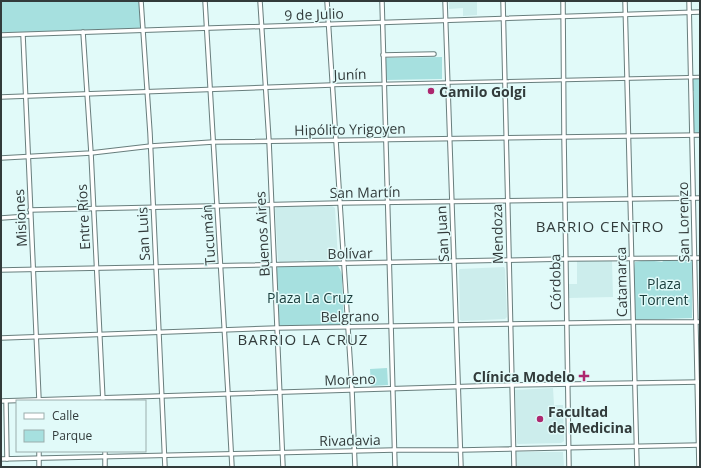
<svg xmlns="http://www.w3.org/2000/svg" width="701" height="468" viewBox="0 0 701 468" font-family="'Open Sans',sans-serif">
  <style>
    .built { fill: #ccedec }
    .green { fill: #a6e0df }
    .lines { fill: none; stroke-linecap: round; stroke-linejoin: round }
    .pedestrian-casing { stroke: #687e7d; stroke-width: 4.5 }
    .minor-casing { stroke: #687e7d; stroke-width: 5.5 }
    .pedestrian { stroke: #fff; stroke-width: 2.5 }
    .minor { stroke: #fff; stroke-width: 3.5 }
    .poi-dot { fill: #ad276f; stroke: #e1faf9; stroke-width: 1.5 }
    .labels { text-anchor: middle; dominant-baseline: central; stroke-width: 3; stroke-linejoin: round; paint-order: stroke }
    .street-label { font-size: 14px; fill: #323b3b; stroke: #e1faf9 }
    .poi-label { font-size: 14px; font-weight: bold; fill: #323b3b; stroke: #e1faf9; text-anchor: start }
    .park-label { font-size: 14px; fill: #183c3b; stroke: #e1faf9 }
    .neighbourhood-label { font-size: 15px; letter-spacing: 1px; fill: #323b3b; stroke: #e1faf9 }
  </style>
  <rect width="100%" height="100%" fill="#e1faf9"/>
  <g class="built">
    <polygon points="449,1 477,1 477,15 463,16 463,8 449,9"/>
    <polygon points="332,206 335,208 338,258 335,260 311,261 305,260 304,261 280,262 278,260 275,209 277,207"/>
    <polygon points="577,261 612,261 613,297 569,298 568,284 577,284"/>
    <polygon points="504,267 505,269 507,317 505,319 462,321 460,320 459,270 460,269"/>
    <polygon points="553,388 554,405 563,405 564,441 561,443 518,444 517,443 515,390"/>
    <polygon points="516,452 563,452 564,467 517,467"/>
  </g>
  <g class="green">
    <polygon points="1,1 139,1 141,29 1,33"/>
    <polygon points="442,57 442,79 386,80 386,58"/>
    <polygon points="692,78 700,78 700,134 697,134 692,129 692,123 694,122 694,91 692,91"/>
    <polygon points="666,259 674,261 692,261 692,318 635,320 635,284 633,280 635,262 647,260 662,262"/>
    <path d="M279 266H338C341 270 342 275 343 279L342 284 344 322 340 326 281 327 277 324 275 269Z"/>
    <polygon points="387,368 388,385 371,386 370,369"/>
  </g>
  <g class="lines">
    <defs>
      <polyline id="pedestrian" points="333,85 700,77"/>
      <g id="minor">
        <polyline points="141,1 150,133 165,467"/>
        <polyline points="205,1 228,393 232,467"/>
        <polyline points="260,1 269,141 283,467"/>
        <polyline points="327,1 352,390 355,467"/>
        <polyline points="382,1 395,467"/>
        <polyline points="445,1 461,467"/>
        <polyline points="503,1 514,467"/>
        <polyline points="563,1 564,137 569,467"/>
        <polyline points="625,1 637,467"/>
        <polyline points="689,1 699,467"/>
        <polyline points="83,32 91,153 103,401"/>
        <polyline points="1,35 700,12"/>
        <polyline points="23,35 39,400"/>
        <polyline points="383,55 434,54"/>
        <polyline points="1,97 332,85"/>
        <polyline points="1,158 91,153 151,146 213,142 700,135"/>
        <polyline points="30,210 339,203 700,198"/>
        <polyline points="1,218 30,216"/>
        <polyline points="1,270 566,259 700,258"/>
        <polyline points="1,338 277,328 633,322 700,322"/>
        <polyline points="1,401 511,385 700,382"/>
        <polyline points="6,401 7,459"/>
        <polyline points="105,451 105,467"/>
        <polyline points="1,459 394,450 461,450 700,445"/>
        <polyline points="39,467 39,451"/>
      </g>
    </defs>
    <use href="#pedestrian" class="pedestrian-casing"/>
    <use href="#minor" class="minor-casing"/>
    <use href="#pedestrian" class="pedestrian"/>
    <use href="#minor" class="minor"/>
  </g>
  <g class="poi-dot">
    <circle cx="431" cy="91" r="4"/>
    <path d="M582 370h4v4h4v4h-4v4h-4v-4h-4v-4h4z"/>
    <circle cx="540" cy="419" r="4"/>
  </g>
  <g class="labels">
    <g class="street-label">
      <text transform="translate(314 14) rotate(-2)">9 de Julio</text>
      <text transform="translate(350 74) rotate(-2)">Junín</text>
      <text transform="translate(350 129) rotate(-1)">Hipólito Yrigoyen</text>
      <text transform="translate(365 192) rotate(-1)">San Martín</text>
      <text transform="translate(83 217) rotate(-93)">Entre Ríos</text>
      <text transform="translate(20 218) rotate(-93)">Misiones</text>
      <text transform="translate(683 222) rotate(-91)">San Lorenzo</text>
      <text transform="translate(143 234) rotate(-93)">San Luis</text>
      <text transform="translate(262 234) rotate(-93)">Buenos Aires</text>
      <text transform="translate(442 234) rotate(-93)">San Juan</text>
      <text transform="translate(497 234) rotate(-91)">Mendoza</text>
      <text transform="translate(208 235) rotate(-94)">Tucumán</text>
      <text transform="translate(350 253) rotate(-1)">Bolívar</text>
      <text transform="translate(555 282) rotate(-91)">Córdoba</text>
      <text transform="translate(621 282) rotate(-91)">Catamarca</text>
      <text transform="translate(350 316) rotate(-1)">Belgrano</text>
      <text transform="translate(350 379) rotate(-2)">Moreno</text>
      <text transform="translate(350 440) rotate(-1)">Rivadavia</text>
    </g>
    <g class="poi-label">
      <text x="439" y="91">Camilo Golgi</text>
      <text x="575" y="376" text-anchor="end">Clínica Modelo</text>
      <text x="548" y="411">Facultad<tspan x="548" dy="16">de Medicina</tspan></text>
    </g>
    <g class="park-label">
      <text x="664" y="283">Plaza<tspan x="664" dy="16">Torrent</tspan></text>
      <text x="310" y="297">Plaza La Cruz</text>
    </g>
    <g class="neighbourhood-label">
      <text x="600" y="226">BARRIO CENTRO</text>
      <text x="303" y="339">BARRIO LA CRUZ</text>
    </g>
  </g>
  <rect width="701" height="468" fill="none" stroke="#323b3b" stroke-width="4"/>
  <rect x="16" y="400" width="130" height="52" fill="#e1faf9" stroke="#9baead"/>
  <rect x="24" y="413" width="20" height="6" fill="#ffffff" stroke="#9baead"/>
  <text x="52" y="420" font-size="12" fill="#323b3b">Calle</text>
  <rect x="24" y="430" width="20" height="12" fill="#a6e0df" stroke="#9baead"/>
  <text x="52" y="440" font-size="12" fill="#323b3b">Parque</text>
</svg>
